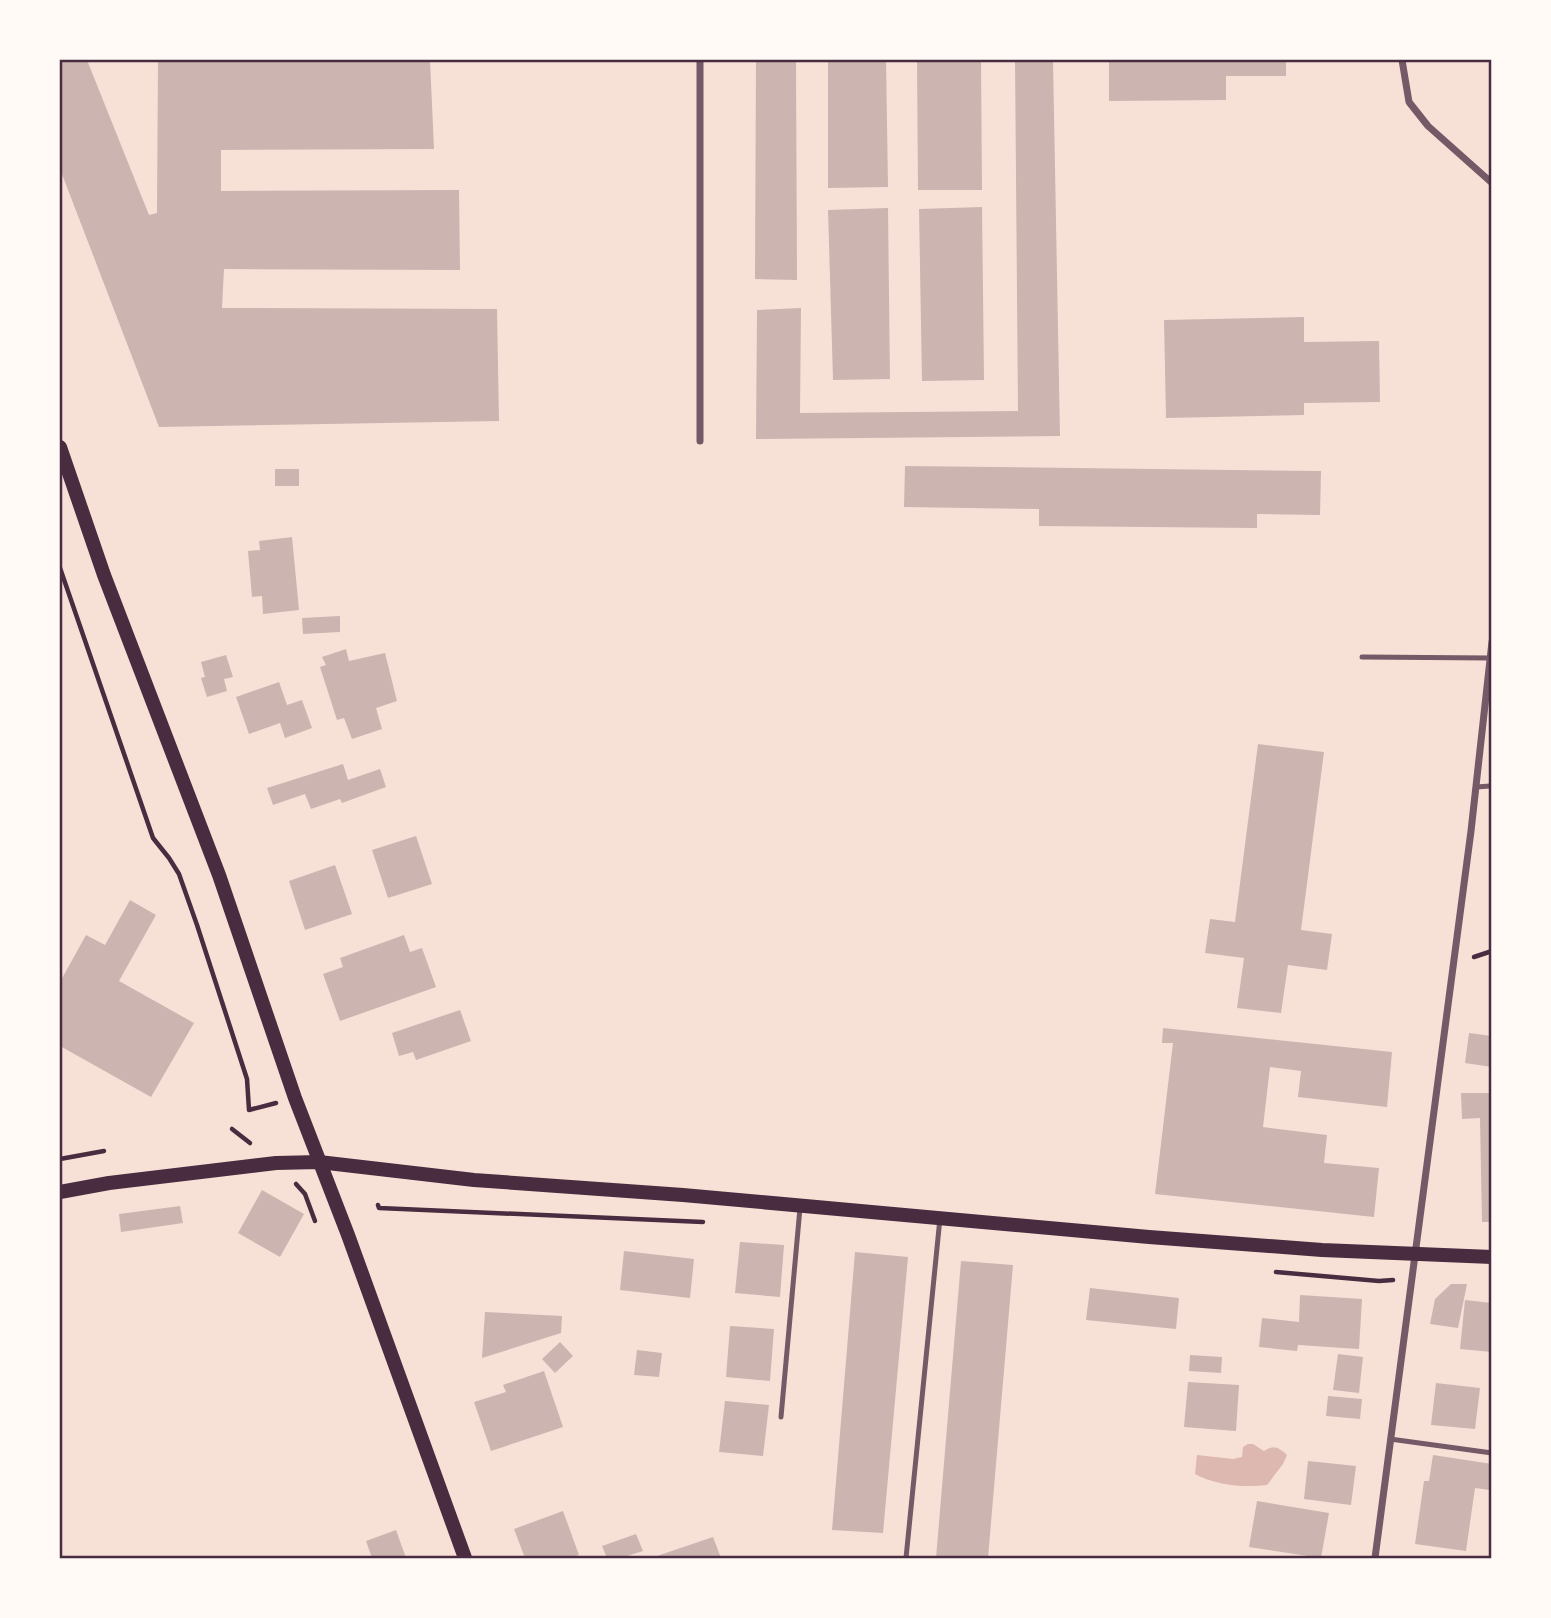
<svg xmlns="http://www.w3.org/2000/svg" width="1551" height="1618" viewBox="0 0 1551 1618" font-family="'Golos Text',sans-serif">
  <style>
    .water { fill: #dcb8b0 }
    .building { fill: #ccb4b1 }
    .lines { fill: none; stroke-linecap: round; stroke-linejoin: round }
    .path { stroke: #4a2c40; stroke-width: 4.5 }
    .service { stroke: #755966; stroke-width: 5 }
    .minor { stroke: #755966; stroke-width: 7 }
    .secondary { stroke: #4a2c40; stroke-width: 14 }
    .neatline { fill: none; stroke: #4a2c40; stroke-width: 2.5 }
  </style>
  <rect width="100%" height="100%" fill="#f7e1d7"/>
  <path class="water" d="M1248 1444H1253L1264 1451C1274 1444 1279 1448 1287 1455L1283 1464 1267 1485C1244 1488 1215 1485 1195 1474L1197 1455 1233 1459 1242 1457 1243 1447Z"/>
  <g class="building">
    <polygon points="60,60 87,60 149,215 157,213 158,60 430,60 434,149 221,150 221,191 459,190 460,270 224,269 222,308 497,309 499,421 159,427 60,169"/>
    <polygon points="756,60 796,60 797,280 755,279"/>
    <polygon points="828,60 886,60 888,187 828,188"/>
    <polygon points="917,60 981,60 982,190 918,190"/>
    <polygon points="1015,60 1053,60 1060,436 756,439 757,310 801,308 800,413 1018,411"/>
    <polygon points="1109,60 1286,60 1286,76 1226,76 1226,100 1109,101"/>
    <polygon points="982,207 984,380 922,381 919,209"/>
    <polygon points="888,208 890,379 833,380 828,210"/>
    <polygon points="1304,317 1304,342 1379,341 1380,402 1304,403 1304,415 1166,418 1164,320"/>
    <polygon points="905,466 1321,471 1320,515 1257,514 1257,528 1039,526 1039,509 904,507"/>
    <rect x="275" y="469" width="24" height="17"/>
    <polygon points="292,537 299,610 263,614 262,596 252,597 248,551 260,550 259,541"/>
    <polygon points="340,616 340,632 303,634 302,618"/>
    <polygon points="346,649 349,661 385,653 397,701 376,708 382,729 352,739 344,718 337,720 320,667 326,665 322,657"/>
    <polygon points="226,655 233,677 224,679 227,691 207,697 201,678 205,677 201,662"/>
    <polygon points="279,682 287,705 302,700 312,728 285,738 280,723 249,734 236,697"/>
    <polygon points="1258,744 1324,752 1301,930 1332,934 1327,970 1288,965 1281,1013 1237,1008 1244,958 1205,953 1210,919 1235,922"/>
    <polygon points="343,764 348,780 380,769 386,787 342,803 340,799 311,809 305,794 273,805 267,788"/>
    <polygon points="416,836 432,884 388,898 372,850"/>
    <polygon points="335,865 352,914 305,930 289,881"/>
    <polygon points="130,900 156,915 119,981 194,1023 151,1097 60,1046 60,982 86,935 105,945"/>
    <polygon points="404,935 410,952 422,948 436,987 340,1021 323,974 343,967 340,958"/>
    <polygon points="460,1010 471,1041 416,1060 413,1052 399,1056 392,1033"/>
    <polygon points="1163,1028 1392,1052 1387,1107 1298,1097 1301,1071 1270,1067 1263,1127 1327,1135 1324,1163 1379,1168 1374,1217 1155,1194 1173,1043 1162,1043"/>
    <polygon points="1469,1033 1492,1036 1492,1067 1465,1063"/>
    <polygon points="1461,1093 1492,1093 1492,1222 1482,1222 1480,1118 1462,1119"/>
    <polygon points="262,1190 304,1214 280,1257 238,1233"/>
    <polygon points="180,1206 183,1223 121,1232 119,1214"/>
    <polygon points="740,1242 784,1245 780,1297 735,1293"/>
    <polygon points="624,1251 694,1259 690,1298 620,1290"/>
    <polygon points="855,1252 908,1257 883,1533 832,1530"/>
    <polygon points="961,1261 1013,1265 988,1558 936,1558"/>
    <polygon points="1451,1284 1467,1284 1458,1328 1430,1324 1435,1299"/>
    <polygon points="1090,1288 1179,1298 1176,1329 1086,1320"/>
    <polygon points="1300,1295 1362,1299 1359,1349 1298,1345 1297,1351 1259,1347 1262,1318 1299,1322"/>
    <polygon points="1465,1300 1492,1303 1492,1352 1460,1349"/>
    <polygon points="485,1312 562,1316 561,1333 482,1358"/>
    <polygon points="730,1326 774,1329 770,1381 726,1377"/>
    <polygon points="560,1342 573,1356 555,1373 542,1359"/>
    <polygon points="637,1350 662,1353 659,1377 634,1375"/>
    <polygon points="1338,1354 1363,1357 1359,1393 1333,1390"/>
    <polygon points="1190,1355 1222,1357 1221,1373 1189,1371"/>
    <polygon points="544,1371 563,1427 491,1451 474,1402 506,1392 503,1385"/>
    <polygon points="1188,1382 1239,1385 1236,1431 1184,1427"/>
    <polygon points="1436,1383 1480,1388 1475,1429 1431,1425"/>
    <polygon points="1328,1396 1362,1399 1360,1419 1326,1416"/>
    <polygon points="725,1401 769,1405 763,1456 719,1452"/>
    <polygon points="1433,1455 1492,1464 1490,1490 1475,1488 1466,1551 1415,1544 1424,1481 1429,1481"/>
    <polygon points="1308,1461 1356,1466 1351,1505 1304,1499"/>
    <polygon points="1257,1501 1329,1513 1321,1558 1249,1547"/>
    <polygon points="563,1511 579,1555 569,1558 525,1558 514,1529"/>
    <polygon points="396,1530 406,1558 372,1558 366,1541"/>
    <polygon points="636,1534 643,1551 621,1558 607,1558 602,1546"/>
    <polygon points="713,1537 721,1558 651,1558"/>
  </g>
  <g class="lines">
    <g class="path">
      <polyline points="60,568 153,838 169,858 179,874 197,925 247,1079 249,1110 276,1103"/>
      <polyline points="1474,957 1492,951"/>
      <polyline points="232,1129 250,1143"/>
      <polyline points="60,1159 104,1151"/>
      <polyline points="296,1184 305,1194 315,1221"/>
      <polyline points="378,1205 379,1208 703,1222"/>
      <polyline points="1276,1272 1379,1281 1393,1280"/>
    </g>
    <g class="service">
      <polyline points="1362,657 1490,658"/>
      <polyline points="1476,787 1490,786"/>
      <polyline points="781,1417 800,1208"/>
      <polyline points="1390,1439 1492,1453"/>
      <polyline points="906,1558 940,1218"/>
    </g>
    <g class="minor">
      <polyline points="1402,60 1409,102 1428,126 1492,183"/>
      <polyline points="700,441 700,60"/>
      <polyline points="1375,1558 1471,831 1492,642"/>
    </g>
    <g class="secondary">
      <polyline points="60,447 104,575 219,875 295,1098 348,1235 465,1558"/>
      <polyline points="60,1192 109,1183 276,1163 319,1162 474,1180 683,1195 1149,1237 1322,1250 1492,1257"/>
    </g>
  </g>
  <rect width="1551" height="1618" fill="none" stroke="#fffaf5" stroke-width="122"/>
  <rect x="61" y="61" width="1429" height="1496" class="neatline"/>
</svg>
